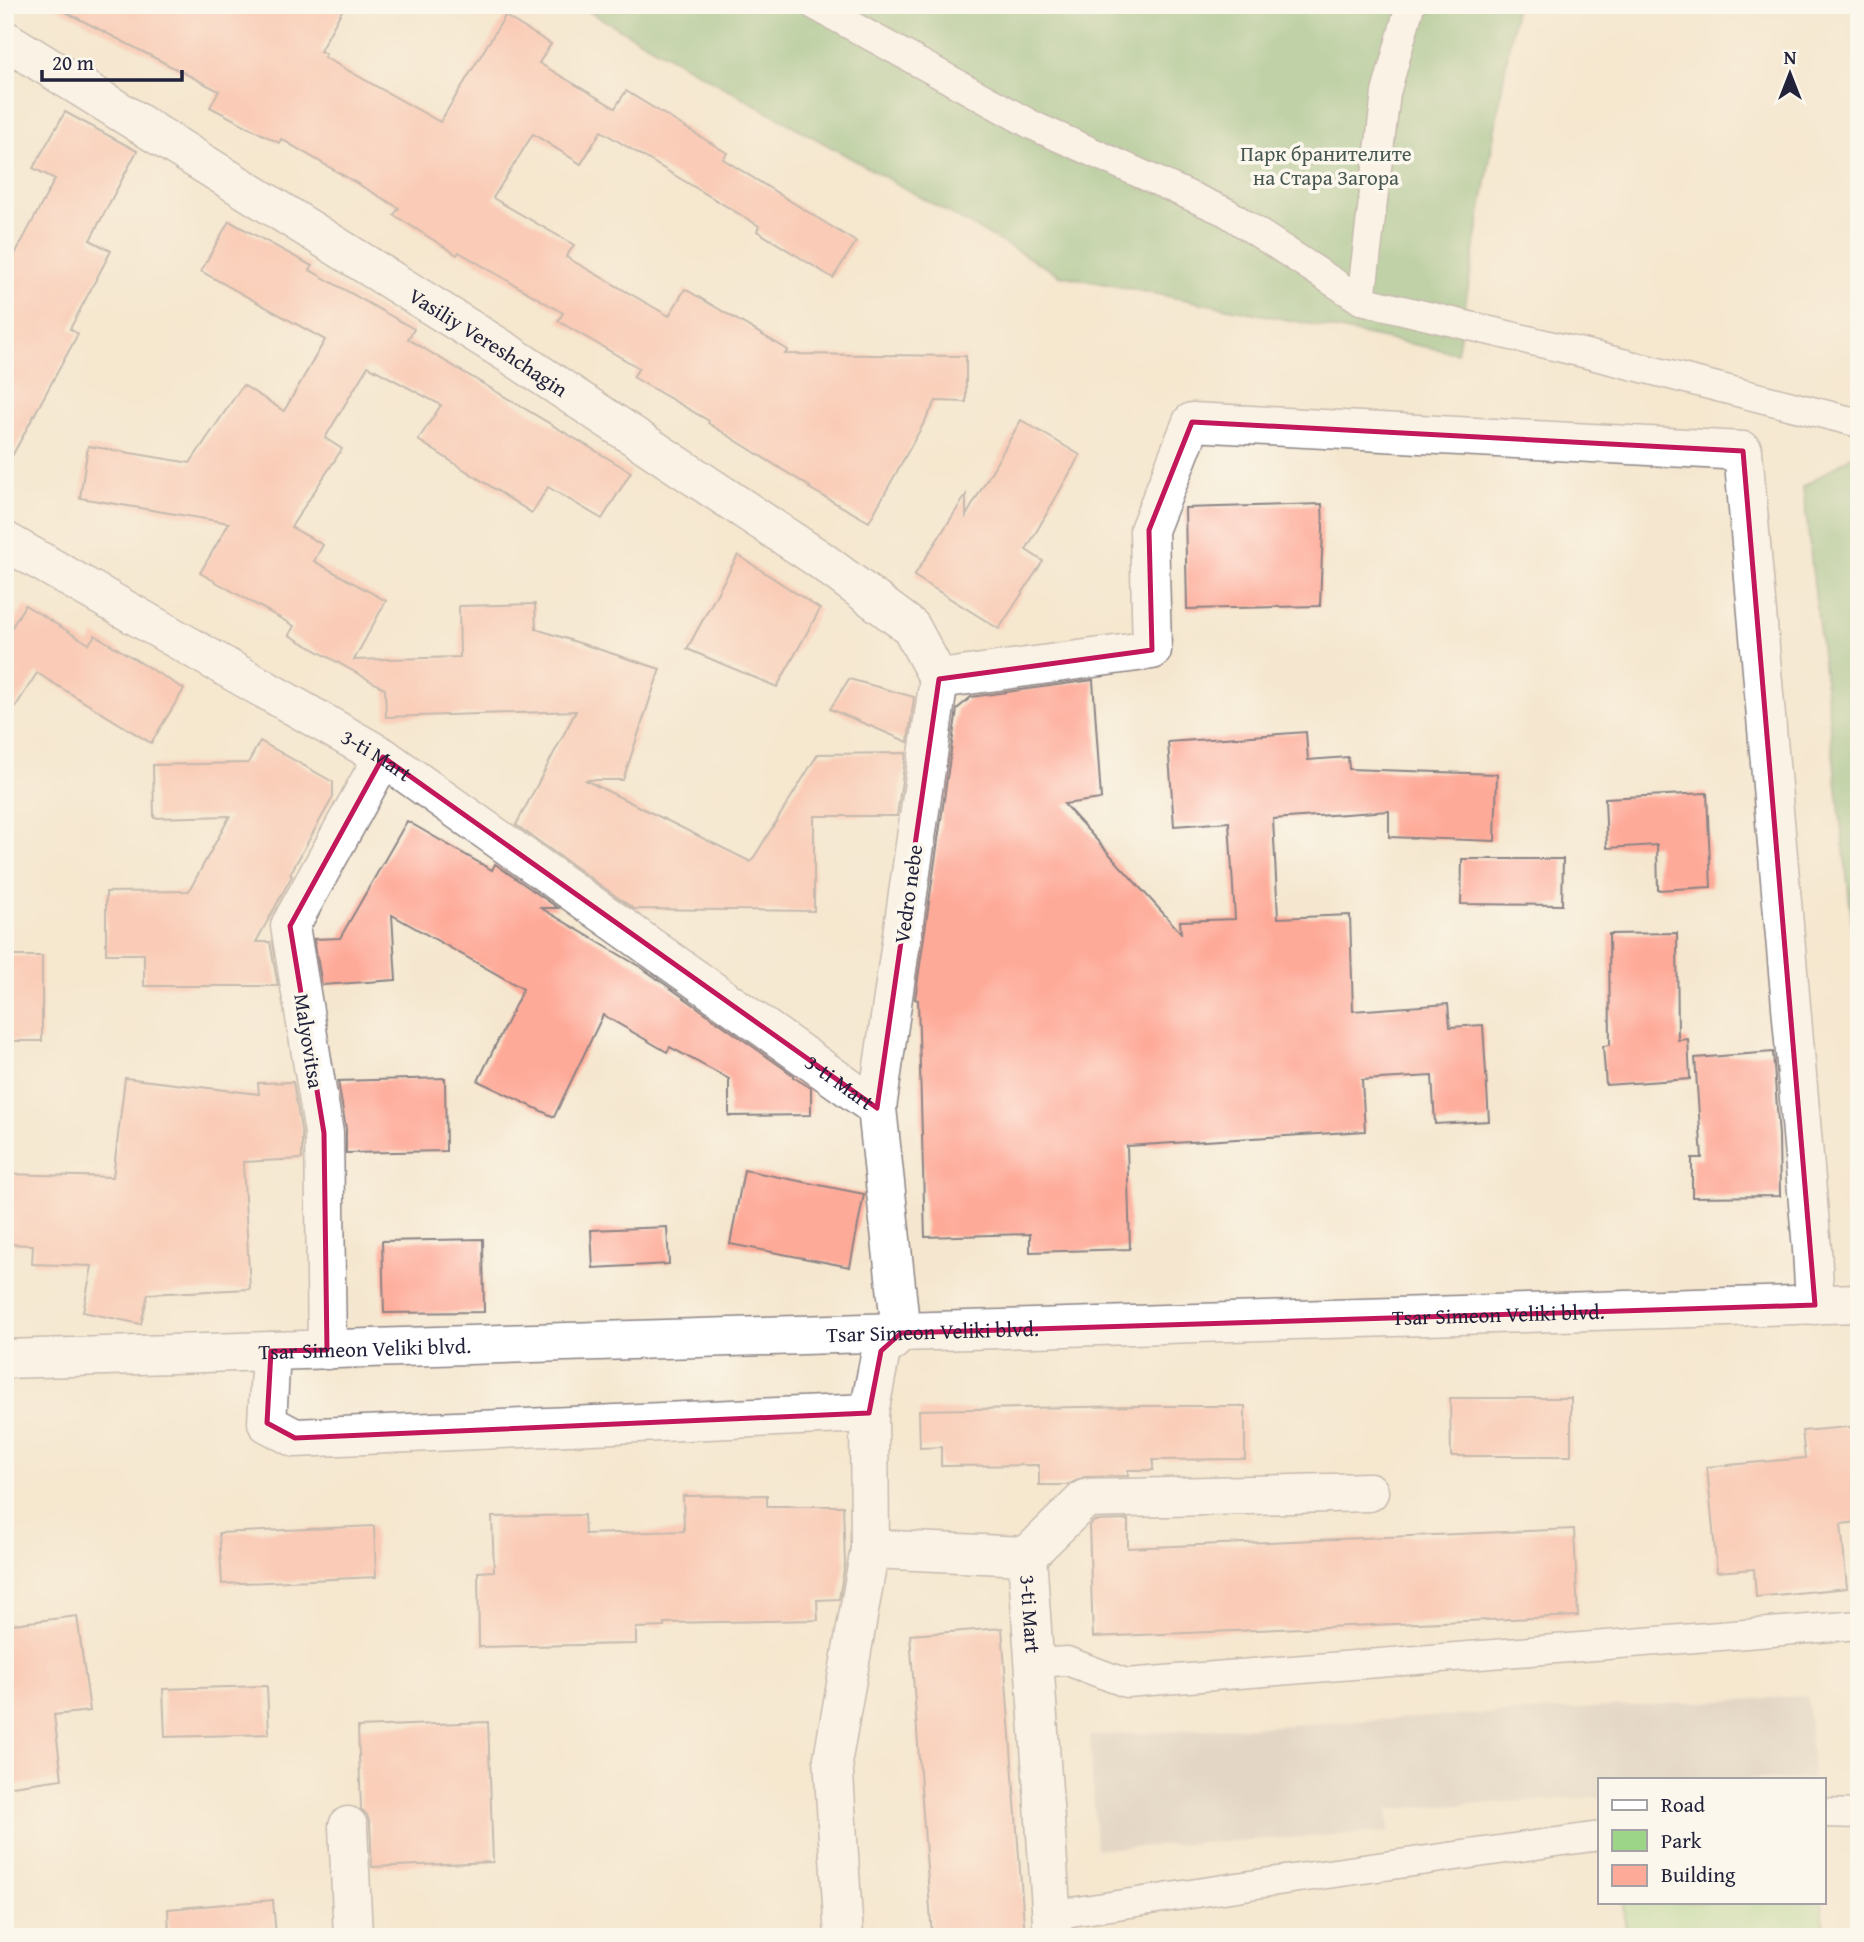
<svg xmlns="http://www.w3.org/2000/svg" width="1864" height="1942" viewBox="0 0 1864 1942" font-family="'Gentium Book Plus',serif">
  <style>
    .industrial { fill: #cdc2b9 }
    .green { fill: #9dd588; stroke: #607c62; stroke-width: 2 }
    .forest { fill: #7eb674; stroke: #506c58; stroke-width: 2 }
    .building { fill: #feaa99 }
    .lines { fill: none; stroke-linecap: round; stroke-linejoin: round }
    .service-casing { stroke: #8c8485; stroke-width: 31 }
    .minor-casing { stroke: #8c8485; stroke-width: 41 }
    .service { stroke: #fff; stroke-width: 28 }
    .minor { stroke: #fff; stroke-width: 38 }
    .marked { fill: none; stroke: #c2185b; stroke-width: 5; stroke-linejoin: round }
    .labels { text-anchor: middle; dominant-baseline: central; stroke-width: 7; stroke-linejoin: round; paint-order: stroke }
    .park-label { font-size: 21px; fill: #475852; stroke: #fbf7ec }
    .street-label { font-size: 21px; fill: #22223b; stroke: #fbf7ec }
  </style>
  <rect width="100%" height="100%" fill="#fbf7ec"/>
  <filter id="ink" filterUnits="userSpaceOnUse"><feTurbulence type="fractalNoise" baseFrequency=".0143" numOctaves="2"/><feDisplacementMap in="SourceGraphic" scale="14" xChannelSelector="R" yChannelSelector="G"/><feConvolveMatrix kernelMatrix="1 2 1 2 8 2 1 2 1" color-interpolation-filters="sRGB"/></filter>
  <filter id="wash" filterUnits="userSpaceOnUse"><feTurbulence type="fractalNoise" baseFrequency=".00686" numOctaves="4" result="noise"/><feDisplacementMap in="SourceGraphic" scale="28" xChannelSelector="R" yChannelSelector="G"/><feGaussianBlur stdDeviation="1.57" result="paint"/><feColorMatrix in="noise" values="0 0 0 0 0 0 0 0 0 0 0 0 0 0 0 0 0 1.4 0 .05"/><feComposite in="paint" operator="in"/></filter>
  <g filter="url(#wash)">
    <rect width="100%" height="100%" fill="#f5e7cf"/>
    <polygon class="industrial" points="1808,1696 1813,1779 1600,1779 1600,1797 1388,1809 1389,1832 1096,1849 1090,1736"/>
    <polygon class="green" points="1624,1902 1822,1902 1824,1937 1626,1937"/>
    <g class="forest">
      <polygon points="577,5 1516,5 1457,353 1060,275"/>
      <polygon points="1859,451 1859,983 1803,487"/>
    </g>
    <g id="blocks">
      <g class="building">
        <polygon points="52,5 345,5 320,51 326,54 324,57 440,122 505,16 551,44 539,63 615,108 626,91 727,153 723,159 856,242 833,278 757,231 759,226 601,131 581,164 533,134 493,198 574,245 566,257 669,316 685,289 788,350 785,354 966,356 966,402 936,401 869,522 809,488 810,487 708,423 709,421 633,377 639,368 558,321 563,313 459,252 457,255 394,215 399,208 281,139 279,143 210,107 219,91"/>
        <polygon points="65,112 137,151 90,240 111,251 70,329 78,334 5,469 5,273 55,179 33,168"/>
        <polygon points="229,221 312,266 310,270 414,329 408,339 631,472 602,519 548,487 532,513 418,440 441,405 368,366 325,438 342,449 291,527 323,545 314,561 386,601 354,660 460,657 459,606 535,604 536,629 660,669 623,780 585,780 751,862 818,754 906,753 897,816 814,816 814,911 634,909 516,825 576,711 386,717 385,689 289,635 294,626 200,573 229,523 80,498 88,446 190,463 243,385 284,411 325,340 201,271"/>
        <polygon points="1021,420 1080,455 1026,550 1043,561 999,629 914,576 966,495 966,516"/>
        <polygon points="1322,504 1323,528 1320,606 1187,609 1185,508"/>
        <polygon points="738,555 820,609 777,687 687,649"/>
        <polygon points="25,605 89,644 95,635 184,689 151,743 37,673 5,723 5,639"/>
        <polygon points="849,679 914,697 908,742 830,709"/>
        <polygon points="1093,680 1101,799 1064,804 1181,933 1180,921 1235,919 1229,822 1174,826 1168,742 1306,732 1308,760 1348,757 1349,769 1497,774 1495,841 1389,837 1389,811 1273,819 1278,918 1350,915 1353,1011 1448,1004 1450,1027 1483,1025 1489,1121 1435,1124 1432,1076 1362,1080 1365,1131 1127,1146 1130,1249 1030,1252 1030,1234 925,1237 918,1000 915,999 957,709 971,697"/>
        <polygon points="260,741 333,782 333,797 290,874 292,876 256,942 270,942 278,986 144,986 144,954 106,954 106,892 189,891 230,816 154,818 153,765 248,763"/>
        <polygon points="1707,793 1711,887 1658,890 1657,845 1607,848 1605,798"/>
        <polygon points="407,821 492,870 495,864 558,908 541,908 642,968 793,1075 793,1077 811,1088 811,1115 729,1116 729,1079 670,1047 667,1052 603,1015 554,1117 478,1081 523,989 392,915 396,980 322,985 314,939 340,938"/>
        <polygon points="1462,859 1563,859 1562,905 1461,904"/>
        <polygon points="1677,933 1678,1040 1688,1039 1690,1079 1606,1085 1603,1046 1610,1045 1609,934"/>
        <rect x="5" y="956" width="37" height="85"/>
        <polygon points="1773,1052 1779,1136 1780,1196 1692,1197 1692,1158 1702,1158 1695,1058"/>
        <polygon points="125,1078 259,1094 258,1083 293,1082 302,1135 302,1159 243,1162 250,1289 148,1294 141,1324 83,1312 92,1266 32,1264 33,1245 5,1244 5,1174 113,1177"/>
        <polygon points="445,1078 446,1151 346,1153 346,1129 338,1081"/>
        <polygon points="744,1170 864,1194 850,1267 730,1244"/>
        <polygon points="667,1227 669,1264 593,1268 591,1230"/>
        <polygon points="483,1239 484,1312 384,1313 382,1241"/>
        <polygon points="1450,1398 1571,1398 1571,1456 1451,1456"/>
        <polygon points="1138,1406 1245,1406 1245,1459 1153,1460 1153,1470 1128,1470 1128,1476 1084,1477 1068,1485 1039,1485 1039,1465 941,1466 941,1447 920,1448 919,1410"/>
        <polygon points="1859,1426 1859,1522 1841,1524 1847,1588 1756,1597 1754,1569 1717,1572 1707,1467 1805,1458 1802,1431"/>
        <polygon points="767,1495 767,1506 843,1506 845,1564 839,1599 817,1600 818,1620 664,1623 664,1627 636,1628 636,1644 479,1647 478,1572 494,1571 492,1517 584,1515 585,1534 684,1531 683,1496"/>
        <polygon points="1128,1520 1128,1548 1574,1529 1578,1616 1093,1637 1089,1526 1094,1521"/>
        <polygon points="374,1526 376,1577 222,1584 219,1533"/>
        <polygon points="77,1616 90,1711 54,1715 62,1779 5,1787 5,1625"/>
        <polygon points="1002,1628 1025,1937 932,1937 910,1635"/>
        <polygon points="267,1686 269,1734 165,1737 163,1689"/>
        <polygon points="488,1722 493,1862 372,1867 370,1824 367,1815 361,1809 358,1727"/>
        <polygon points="273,1900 276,1937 169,1937 168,1909"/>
      </g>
    </g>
  </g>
  <g filter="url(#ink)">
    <use href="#blocks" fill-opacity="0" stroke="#8c8485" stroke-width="2"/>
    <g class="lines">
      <defs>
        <g id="service">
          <polyline points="814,5 1034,126 1226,212 1361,300 1591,355 1859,423"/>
          <polyline points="1361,300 1386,93 1410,5"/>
          <polyline points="1034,1663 1067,1661 1126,1683 1859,1625"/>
          <polyline points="1824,1813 1859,1814"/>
          <polyline points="1051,1915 1270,1882 1600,1836"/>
        </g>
        <g id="minor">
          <path id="s1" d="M5 40 508 353 819 559 911 627 939 679"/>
          <path id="s2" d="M5 541 383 757 877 1108"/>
          <polyline points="939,679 1152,650 1149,530 1192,422 1743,451 1812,1249 1815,1305"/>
          <path id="s3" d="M939 679 877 1108 901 1333 881 1351 869 1413 870 1549 1027 1556 1053 1937"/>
          <polyline points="327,1350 324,1133 290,926 383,757"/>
          <polyline points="271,1351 267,1423 295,1438 869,1413"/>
          <path id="s4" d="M5 1359 1859 1303"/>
          <polyline points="1027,1556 1085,1499 1369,1492"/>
          <polyline points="348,1826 353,1937"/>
          <polyline points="844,1937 833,1758 870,1549"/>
        </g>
      </defs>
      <use href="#service" class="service-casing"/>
      <use href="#minor" class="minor-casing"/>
      <use href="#service" class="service"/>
      <use href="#minor" class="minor"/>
    </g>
  </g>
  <path d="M0 0H1864V1942H0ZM1192 422 1743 451 1815 1305 901 1333 881 1351 869 1413 295 1438 267 1423 271 1351 327 1350 324 1133 290 926 383 757 877 1108 939 679 1152 650 1149 530Z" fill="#f5e7cf" fill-opacity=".55" fill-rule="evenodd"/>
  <path class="marked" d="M1192 422 1743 451 1815 1305 901 1333 881 1351 869 1413 295 1438 267 1423 271 1351 327 1350 324 1133 290 926 383 757 877 1108 939 679 1152 650 1149 530Z"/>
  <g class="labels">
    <g class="park-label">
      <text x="1326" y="153">Парк бранителите<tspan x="1326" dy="24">на Стара Загора</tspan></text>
    </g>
    <g class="street-label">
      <text stroke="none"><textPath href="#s1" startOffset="570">Vasiliy Vereshchagin</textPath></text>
      <text stroke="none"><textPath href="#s2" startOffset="429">3-ti Mart</textPath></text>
      <text transform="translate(908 894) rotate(-82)">Vedro nebe</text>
      <text transform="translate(309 1041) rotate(81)">Malyovitsa</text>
      <text stroke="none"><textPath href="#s2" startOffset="996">3-ti Mart</textPath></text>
      <text stroke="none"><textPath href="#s4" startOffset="1494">Tsar Simeon Veliki blvd.</textPath></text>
      <text stroke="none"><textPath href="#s4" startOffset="928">Tsar Simeon Veliki blvd.</textPath></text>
      <text stroke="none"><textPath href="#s4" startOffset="360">Tsar Simeon Veliki blvd.</textPath></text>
      <text stroke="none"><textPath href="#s3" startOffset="1101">3-ti Mart</textPath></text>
    </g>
  </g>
  <rect width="1864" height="1942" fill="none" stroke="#fbf7ec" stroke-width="28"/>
  <rect x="1598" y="1778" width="228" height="126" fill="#fbf7ec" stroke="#a4a2a5" stroke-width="2"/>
  <rect x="1612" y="1800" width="35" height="10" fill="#ffffff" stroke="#a4a2a5" stroke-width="2"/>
  <text x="1661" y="1812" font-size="21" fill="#22223b">Road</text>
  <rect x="1612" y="1830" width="35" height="21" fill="#9dd588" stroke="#a4a2a5" stroke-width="2"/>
  <text x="1661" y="1848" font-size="21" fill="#22223b">Park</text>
  <rect x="1612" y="1865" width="35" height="21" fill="#feaa99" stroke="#a4a2a5" stroke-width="2"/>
  <text x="1661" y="1882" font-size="21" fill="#22223b">Building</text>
  <g transform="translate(1790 74)" stroke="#fbf7ec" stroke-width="5" paint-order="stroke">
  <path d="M0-5L12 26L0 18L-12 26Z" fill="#22223b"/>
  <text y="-10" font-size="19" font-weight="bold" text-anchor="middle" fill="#22223b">N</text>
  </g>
  <path d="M42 70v10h140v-10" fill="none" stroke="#22223b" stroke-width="3.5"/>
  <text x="52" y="70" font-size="21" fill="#22223b" stroke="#fbf7ec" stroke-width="5" paint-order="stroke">20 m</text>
</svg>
